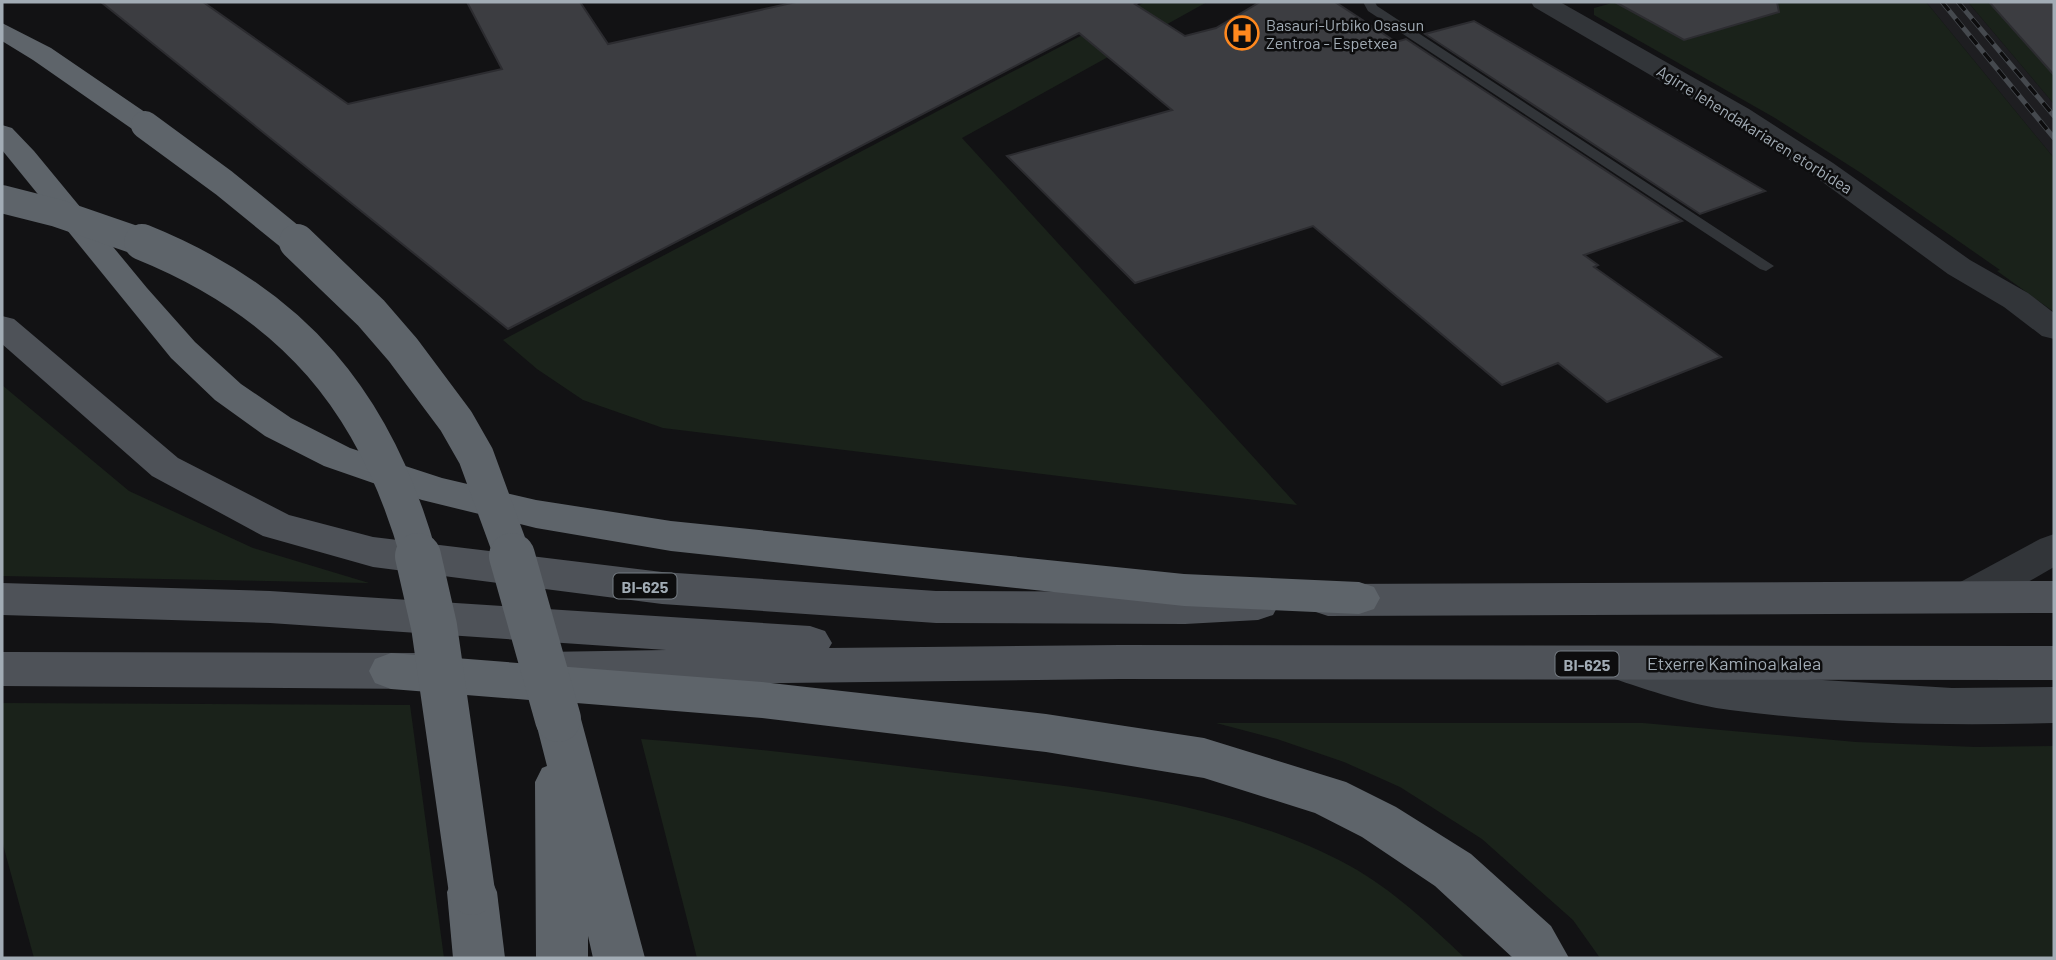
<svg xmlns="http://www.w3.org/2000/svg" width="2056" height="960" viewBox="0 0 2056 960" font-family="Barlow,sans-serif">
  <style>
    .built { fill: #1e1e21 }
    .green { fill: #1a221a }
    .building { fill: #3c3d41; stroke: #2c2c30; stroke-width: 2 }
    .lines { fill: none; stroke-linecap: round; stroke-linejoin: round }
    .lane { fill: #323539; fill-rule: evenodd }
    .street { fill: #323539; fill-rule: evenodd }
    .secondary { fill: #404449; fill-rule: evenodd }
    .primary { fill: #4e5258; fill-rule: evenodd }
    .highway { fill: #5e646a; fill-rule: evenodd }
    .rail-casing { stroke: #45494e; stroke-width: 5 }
    .rail { stroke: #0d0d0e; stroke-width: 3.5; stroke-dasharray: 11; stroke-linecap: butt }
    .highway-bridge-far2 { stroke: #5e646a; stroke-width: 28 }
    .highway-bridge-far1 { stroke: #5e646a; stroke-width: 36 }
    .highway-bridge { stroke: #5e646a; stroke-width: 46 }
    .labels { text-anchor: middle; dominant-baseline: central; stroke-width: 5; stroke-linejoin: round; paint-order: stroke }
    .far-poi-label { font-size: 16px; fill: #a2acb5; stroke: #0d0d0e; text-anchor: start }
    .far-street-label { font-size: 16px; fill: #a2acb5; stroke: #0d0d0e }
    .shield { fill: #0d0d0e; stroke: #757c83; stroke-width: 2 }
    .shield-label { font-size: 16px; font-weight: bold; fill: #a2acb5 }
    .street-label { font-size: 18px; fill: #a2acb5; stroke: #0d0d0e }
  </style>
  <rect width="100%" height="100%" fill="#121214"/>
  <polygon class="built" points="1926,2 1968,2 2054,104 2054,158"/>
  <g class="green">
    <polygon points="1145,2 1207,2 962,138 1297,505 663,428 583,400 537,369 503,340"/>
    <polygon points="1616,2 1685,40 1769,15 1743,2 1926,2 2054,158 2054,312 1997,271 2000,270 1861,173 1775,118 1594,15 1594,8"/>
    <polygon points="1968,2 1989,2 2054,75 2054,104"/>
    <polygon points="2,385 129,491 253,548 369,583 2,576"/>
    <polygon points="2,703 410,705 444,958 34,958 2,841"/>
    <polygon points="1216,723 1643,723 1856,742 1975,747 2054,746 2054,958 1600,958 1573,920 1482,839 1400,787 1344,762 1277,739"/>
    <path d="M641 739C747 747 851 760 956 773 1086 788 1233 802 1350 866 1393 890 1429 924 1465 958H697Z"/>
  </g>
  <g class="building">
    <polygon points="101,2 203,2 348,104 502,69 467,2 580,2 608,44 796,2 1139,2 1135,4 1185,36 1216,28 1260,2 1335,2 1396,42 1406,39 1682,221 1584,255 1598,265 1594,267 1721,357 1607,402 1558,363 1502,385 1313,226 1135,283 1007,156 1172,110 1079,33 508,329"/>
    <polygon points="1615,2 1777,2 1779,12 1684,40"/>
    <polygon points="1989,2 2054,2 2054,75"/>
    <polygon points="1474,21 1765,191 1700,214 1425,34"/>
  </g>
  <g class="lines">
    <polygon class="lane" points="1363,2 1375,2 1377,6 1774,266 1766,271 1760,269 1368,11"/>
    <g class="street">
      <polygon points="1531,2 1560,2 1749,109 1833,163 1970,260 2028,293 2054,313 2054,339 2042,336 2004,307 1948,274 1813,175 1729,121 1534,7"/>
      <polygon points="2054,534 2054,567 1983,608 1968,613 1953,608 1947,597 1953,586 2040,539"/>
    </g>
    <path class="secondary" d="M1628 649 1728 674 1952 688 2054 687V723C1947 726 1837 724 1730 710 1695 706 1647 690 1612 678L1606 666 1612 654Z"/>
    <g class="primary">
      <polygon points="2,316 14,319 178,458 289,515 373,537 662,572 936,591 1185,592 1258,588 1273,593 1279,604 1273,615 1258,620 1185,624 936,623 662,604 373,567 263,536 152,476 2,344"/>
      <polygon points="2054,581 2054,613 1328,616 1313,611 1307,600 1313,589 1328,584"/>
      <polygon points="2,583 270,591 810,626 825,631 832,643 829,648 1120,645 2054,646 2054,680 1120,679 543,686 527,681 521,669 527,657 543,652 666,650 270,623 2,615"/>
      <polygon points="2,652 420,653 436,659 442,671 436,683 420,689 2,686"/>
    </g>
    <g class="highway">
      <polygon points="2,23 51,48 155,119 159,125 155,131 145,133 135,131 33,60 2,41"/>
      <polygon points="2,125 12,128 34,151 147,288 195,342 241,384 291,418 350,448 442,478 536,500 671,521 1184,574 1359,582 1374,587 1380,598 1374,609 1359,614 1184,606 671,551 536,528 422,500 324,466 265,436 215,400 171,358 2,150"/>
      <polygon points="391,653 762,682 1046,714 1204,738 1346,782 1396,807 1471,854 1551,926 1569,958 1513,958 1435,886 1362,837 1315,813 1204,778 1046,752 762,718 564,702 574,706 581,719 645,958 593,958 588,936 588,958 536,958 535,782 542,768 547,766 535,719 542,706 554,702 391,689 375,683 369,671 375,659"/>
      <polygon points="472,869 490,876 497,892 505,958 453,958 447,892 454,876"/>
    </g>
    <defs>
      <g id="rail">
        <polyline points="1942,2 2054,138"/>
        <polyline points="1958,2 2054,116"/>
      </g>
    </defs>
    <use href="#rail" class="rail-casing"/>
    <use href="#rail" class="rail"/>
    <g class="highway-bridge-far2">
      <polyline points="145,125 224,183 299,244"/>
      <polyline points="2,199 57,213 147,244"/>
    </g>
    <g class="highway-bridge-far1">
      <path d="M142 242C293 303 376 402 419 557"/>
      <polyline points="297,242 371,313 403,350 456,421 476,456 513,557"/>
    </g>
    <g class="highway-bridge">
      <polyline points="418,556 434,626 472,892"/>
      <polyline points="512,556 558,719"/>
    </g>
  </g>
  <defs>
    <symbol id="hospital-ring" viewBox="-11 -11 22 22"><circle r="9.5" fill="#0d0d0e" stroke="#ff881e" stroke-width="1.5"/><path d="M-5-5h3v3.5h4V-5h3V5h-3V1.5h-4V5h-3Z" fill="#ff881e"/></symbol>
  </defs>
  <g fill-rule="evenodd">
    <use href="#hospital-ring" x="1223" y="14" width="38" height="38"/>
  </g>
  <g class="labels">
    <g class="far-poi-label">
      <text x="1266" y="24">Basauri-Urbiko Osasun<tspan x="1266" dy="18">Zentroa - Espetxea</tspan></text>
    </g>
    <g class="far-street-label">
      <text transform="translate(1755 129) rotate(32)">Agirre lehendakariaren etorbidea</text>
    </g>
    <g class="shield">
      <rect x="613.5" y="573.5" width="63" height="25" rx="5"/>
      <rect x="1555.5" y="651.5" width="63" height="25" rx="5"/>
    </g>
    <g class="shield-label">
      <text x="645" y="586">BI-625</text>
      <text x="1587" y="664">BI-625</text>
    </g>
    <g class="street-label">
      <text x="1734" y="663">Etxerre Kaminoa kalea</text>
    </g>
  </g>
  <rect width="2056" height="960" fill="none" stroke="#a2acb5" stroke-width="7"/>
</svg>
